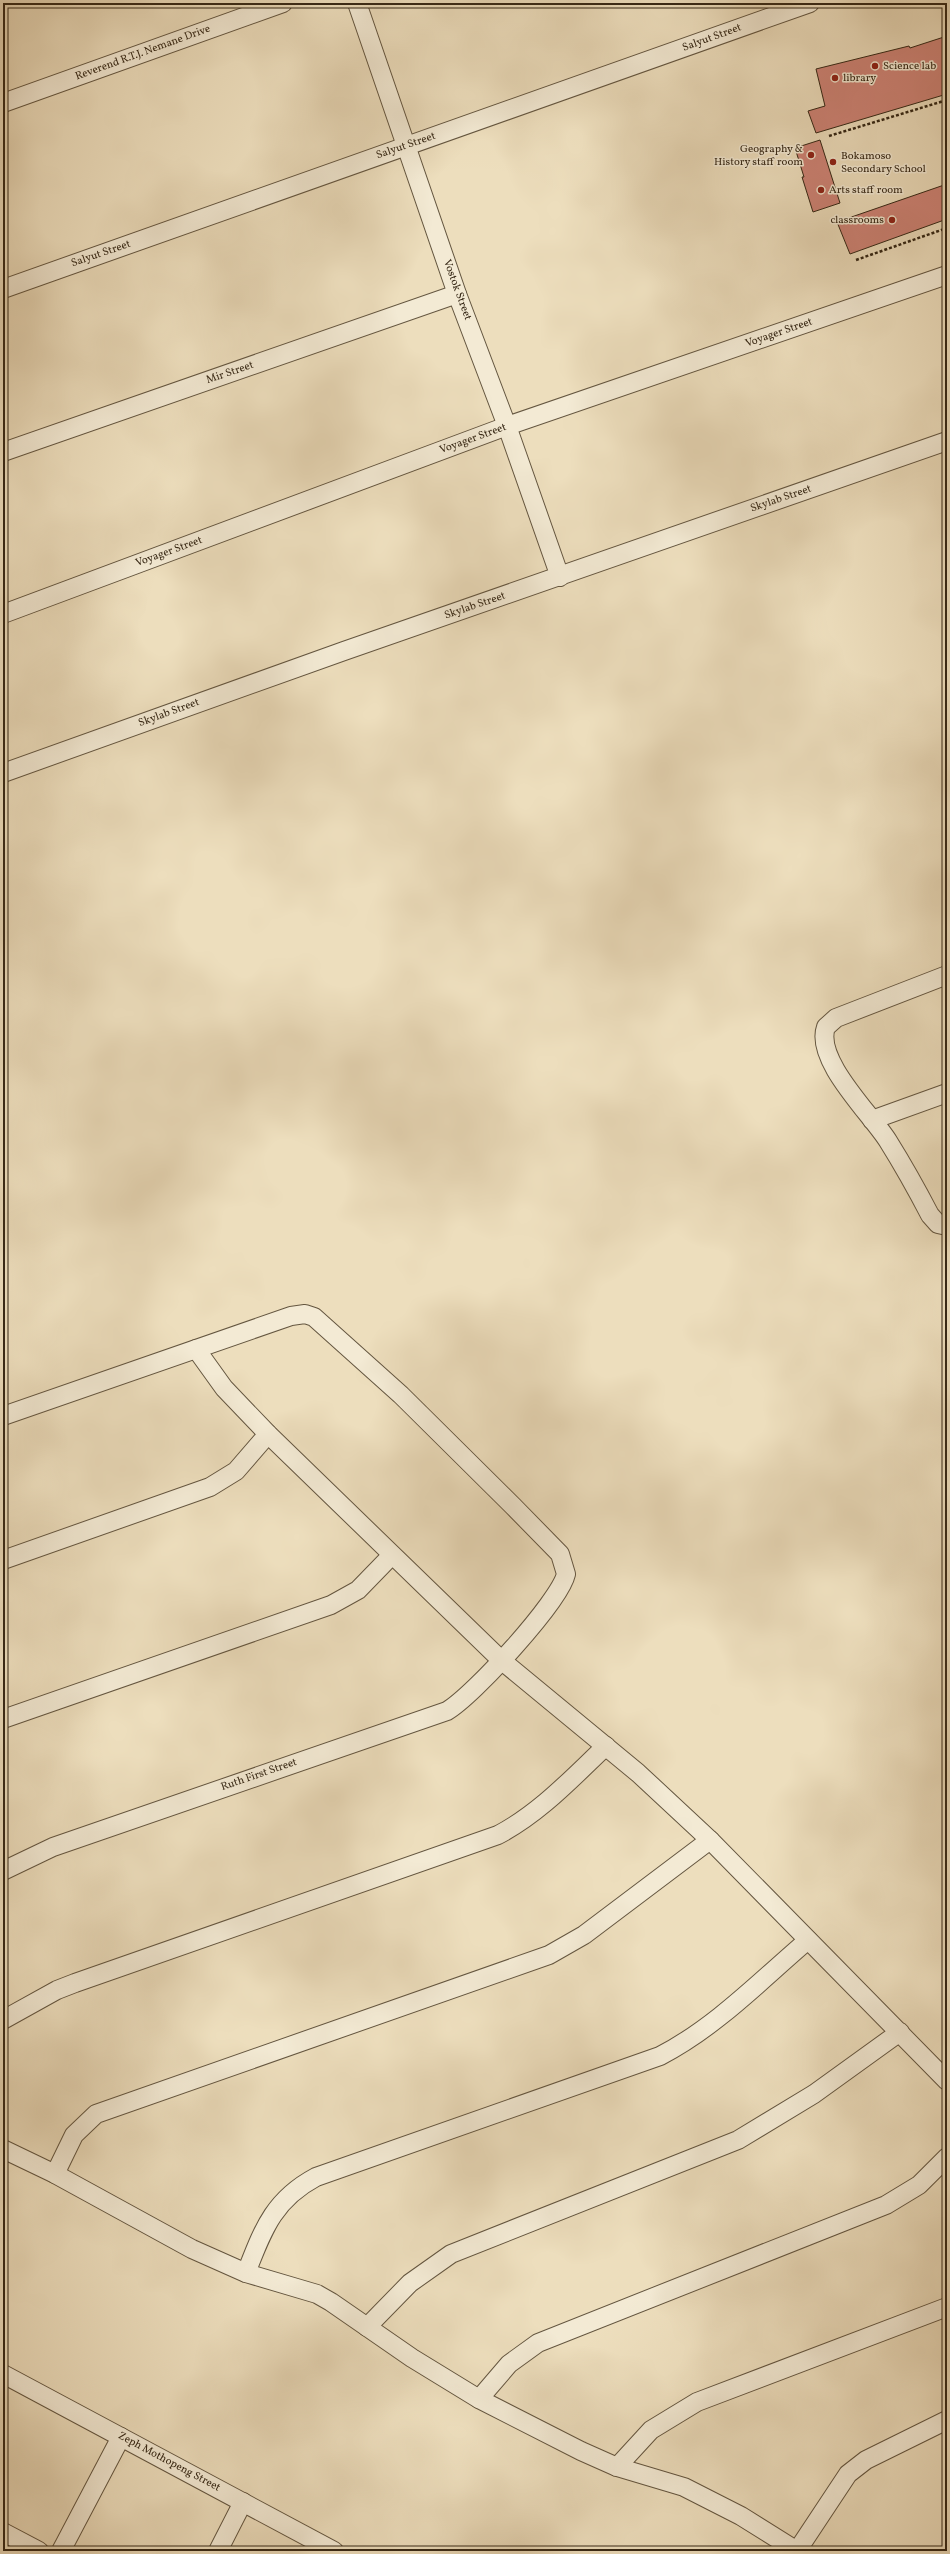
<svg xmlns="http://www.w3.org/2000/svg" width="950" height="2554" viewBox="0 0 950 2554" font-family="Vollkorn,serif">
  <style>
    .building { fill: #ce8477; stroke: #362816 }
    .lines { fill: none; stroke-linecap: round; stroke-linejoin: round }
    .minor-casing { stroke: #645640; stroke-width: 20 }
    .path { stroke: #362816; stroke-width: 2.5; stroke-dasharray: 3 2; stroke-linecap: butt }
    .minor { stroke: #f3ead4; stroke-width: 18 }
    .poi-dot { fill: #8f2418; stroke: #f3ead4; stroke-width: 1.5 }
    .labels { text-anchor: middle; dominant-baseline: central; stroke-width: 3; stroke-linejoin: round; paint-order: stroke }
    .street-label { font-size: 11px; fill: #362816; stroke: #f3ead4 }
    .poi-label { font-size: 11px; fill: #362816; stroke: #f3ead4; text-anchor: start }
  </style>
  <rect width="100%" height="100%" fill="#eddebd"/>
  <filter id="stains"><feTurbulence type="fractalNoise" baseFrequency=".005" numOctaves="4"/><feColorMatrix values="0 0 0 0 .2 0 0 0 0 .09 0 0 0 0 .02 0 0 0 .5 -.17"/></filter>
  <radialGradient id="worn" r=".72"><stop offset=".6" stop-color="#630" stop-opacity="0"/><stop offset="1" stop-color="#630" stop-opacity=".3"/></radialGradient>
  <g class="building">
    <polygon points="947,36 947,94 816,133 808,111 825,106 816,69 909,46 910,48"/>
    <polygon points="820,140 840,203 813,212 802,177 804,177 795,148"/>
    <polygon points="947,184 947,219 850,254 837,222"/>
  </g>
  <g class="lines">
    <defs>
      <g id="minor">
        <polyline points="357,3 457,294 507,426 560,577"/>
        <polyline points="3,103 283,3"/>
        <polyline points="3,289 810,3"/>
        <polyline points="3,452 457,294"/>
        <polyline points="3,614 507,426 947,275"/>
        <polyline points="3,773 344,651 947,441"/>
        <path d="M947 975 836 1018 826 1027C814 1060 872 1115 888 1141 903 1165 917 1190 930 1215L938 1224 947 1226"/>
        <polyline points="872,1120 947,1093"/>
        <polyline points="196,1349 224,1388 268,1434 501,1660 638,1773 710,1840 947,2081"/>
        <path d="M3 1416 291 1316 305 1314 314 1317 401 1395 513 1506 560 1554 566 1574C560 1601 473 1696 447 1711L53 1847 3 1871"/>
        <polyline points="3,1560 210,1487 236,1471 268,1434"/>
        <polyline points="3,1719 331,1605 358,1590 392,1555"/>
        <path d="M3 2020 57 1990 75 1983 498 1835C540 1813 572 1778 606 1746"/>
        <polyline points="3,2149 55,2174 192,2249 246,2273 317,2294 331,2302 412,2358 479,2399 581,2451 617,2467 684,2487 741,2516 797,2551"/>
        <polyline points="55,2174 74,2135 96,2114 549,1955 584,1935 710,1840"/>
        <path d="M246 2273C263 2230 273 2200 316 2177L660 2056C716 2027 761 1980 808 1940"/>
        <polyline points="367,2327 410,2283 451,2254 738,2140 814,2094 900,2032"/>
        <polyline points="3,2374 334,2551"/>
        <polyline points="479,2399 509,2364 538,2343 886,2205 919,2185 947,2157"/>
        <polyline points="617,2467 651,2430 697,2402 947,2307"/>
        <polyline points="3,2532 39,2551"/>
        <polyline points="61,2551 121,2437"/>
        <polyline points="218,2551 243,2502"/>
        <polyline points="797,2551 848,2474 866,2460 947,2420"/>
      </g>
    </defs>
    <use href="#minor" class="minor-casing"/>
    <g class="path">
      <polyline points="829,136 947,100"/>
      <polyline points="856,260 947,228"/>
    </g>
    <use href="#minor" class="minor"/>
  </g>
  <g class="poi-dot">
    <circle cx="875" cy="66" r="4"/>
    <circle cx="835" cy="78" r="4"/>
    <circle cx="811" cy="155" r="4"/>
    <circle cx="833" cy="162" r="4"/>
    <circle cx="821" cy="190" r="4"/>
    <circle cx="892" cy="220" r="4"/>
  </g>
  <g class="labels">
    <g class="street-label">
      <text transform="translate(712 38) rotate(-20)">Salyut Street</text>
      <text transform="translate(143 53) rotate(-20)">Reverend R.T.J. Nemane Drive</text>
      <text transform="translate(406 146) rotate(-19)">Salyut Street</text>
      <text transform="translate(101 254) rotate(-19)">Salyut Street</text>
      <text transform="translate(457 290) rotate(70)">Vostok Street</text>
      <text transform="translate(779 333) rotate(-19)">Voyager Street</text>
      <text transform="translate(230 373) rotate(-19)">Mir Street</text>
      <text transform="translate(473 439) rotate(-20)">Voyager Street</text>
      <text transform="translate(781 499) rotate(-19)">Skylab Street</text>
      <text transform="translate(169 552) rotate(-20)">Voyager Street</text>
      <text transform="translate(475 606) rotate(-19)">Skylab Street</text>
      <text transform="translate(169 713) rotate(-20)">Skylab Street</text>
      <text transform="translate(259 1775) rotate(-19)">Ruth First Street</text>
      <text transform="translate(169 2462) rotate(28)">Zeph Mothopeng Street</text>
    </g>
    <g class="poi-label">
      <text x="883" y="66">Science lab</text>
      <text x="843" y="78">library</text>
      <text x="803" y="149" text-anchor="end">Geography &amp;<tspan x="803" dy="13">History staff room</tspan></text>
      <text x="841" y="156">Bokamoso<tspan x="841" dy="13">Secondary School</tspan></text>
      <text x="829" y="190">Arts staff room</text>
      <text x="884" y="220" text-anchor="end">classrooms</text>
    </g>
  </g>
  <rect width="950" height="2554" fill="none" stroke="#eddebd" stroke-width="16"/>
  <rect x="4" y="4" width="942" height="2546" fill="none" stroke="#362816" stroke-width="2"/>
  <rect x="8" y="8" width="934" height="2538" fill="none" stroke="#362816"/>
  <rect width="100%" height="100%" filter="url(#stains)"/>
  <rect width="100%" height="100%" fill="url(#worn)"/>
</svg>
